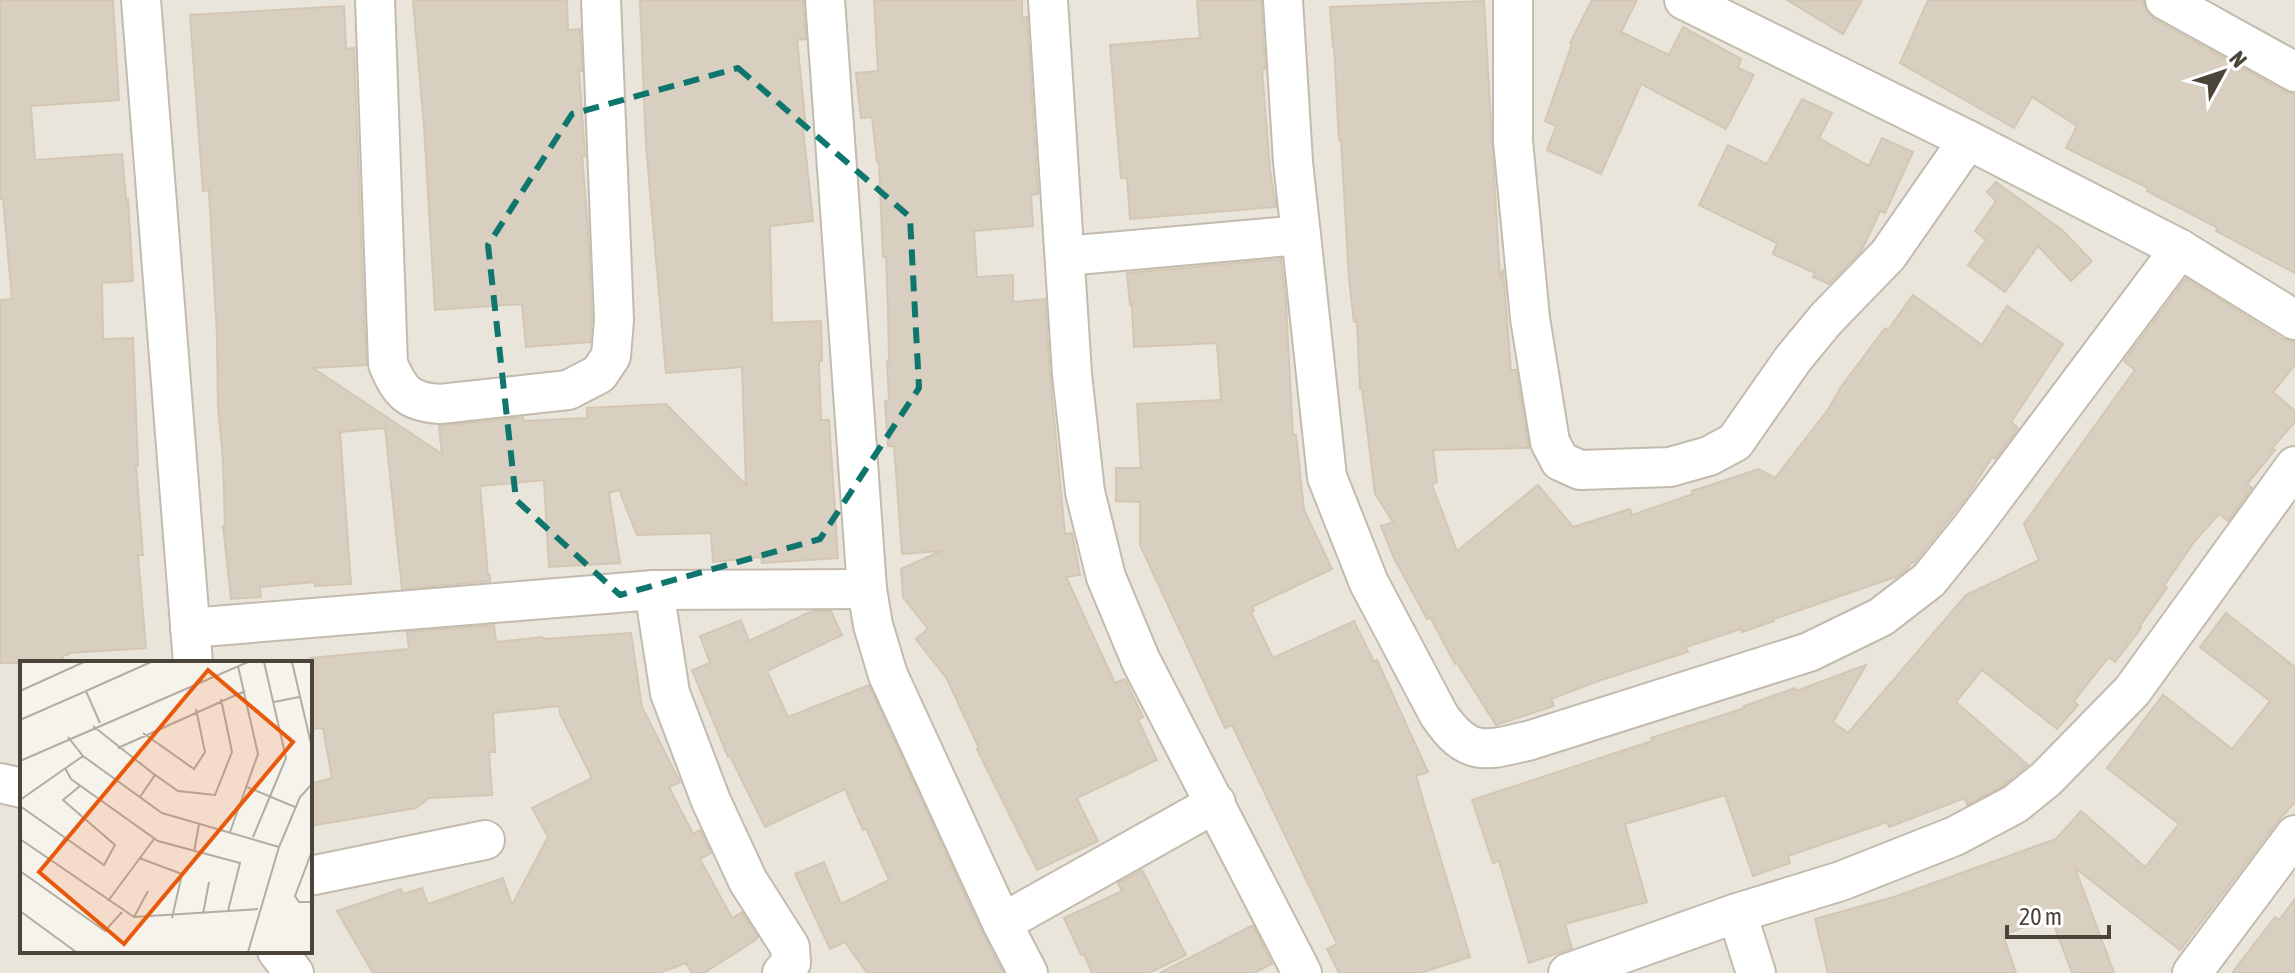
<svg xmlns="http://www.w3.org/2000/svg" width="2295" height="973" viewBox="0 0 2295 973" font-family="'Asap Condensed',sans-serif">
  <style>
    .residential { fill: #eae5da; fill-rule: evenodd }
    .building { fill: #d8cfc1; stroke: #d3c7b4; stroke-width: 2 }
    .lines { fill: none; stroke-linecap: round; stroke-linejoin: round }
    .minor-casing { stroke: #c2bbae; stroke-width: 42 }
    .minor { stroke: #fff; stroke-width: 38 }
    .marked { fill: none; stroke: #0f766e; stroke-width: 6; stroke-dasharray: 16 10; stroke-linejoin: round }
    .inset-road { fill: none; stroke: #b2ada4; stroke-width: 2 }
    .view { fill: #e8590c; fill-opacity: 0.15; stroke: #e8590c; stroke-width: 4 }
    .inset-edge { fill: none; stroke: #4b4439; stroke-width: 4 }
  </style>
  <rect width="100%" height="100%" fill="#f6f3ec"/>
  <path class="residential" d="M0 0H2295V973H0ZM22 663H310V951H22Z"/>
  <g class="building">
    <polygon points="0,0 113,0 119,100 31,106 35,160 122,154 126,199 128,199 133,281 102,283 103,339 133,338 138,466 136,466 143,555 138,555 146,648 68,653 68,655 63,655 64,663 0,663 0,300 12,299 3,199 0,199"/>
    <polygon points="413,0 567,0 568,30 580,29 582,71 579,71 585,156 582,156 588,228 592,320 590,342 526,347 522,304 435,310 424,126"/>
    <polygon points="640,0 803,0 806,39 797,40 806,128 803,128 813,221 770,226 772,323 821,321 822,361 819,361 821,420 829,420 838,558 762,563 761,557 713,562 711,533 637,535 619,490 609,493 620,563 549,567 544,480 480,486 488,575 490,575 490,581 402,589 385,428 340,432 351,584 315,586 315,582 260,587 261,597 231,599 223,526 225,526 223,460 218,406 217,336 209,190 203,191 190,15 344,6 346,49 354,48 366,365 313,368 442,454 439,426 523,417 524,421 587,418 587,408 666,404 746,485 742,367 666,373 646,145"/>
    <polygon points="874,0 1022,0 1022,18 1027,17 1038,194 1031,195 1033,226 974,231 977,277 1013,275 1013,302 1045,299 1050,376 1065,534 1072,533 1080,575 1066,577 1115,683 1125,679 1143,717 1138,720 1157,760 1079,797 1077,799 1098,841 1037,870 977,749 979,748 947,679 916,639 928,629 903,597 901,569 941,551 902,554 894,446 888,446 885,401 889,400 887,361 889,361 888,311 886,257 883,257 879,162 877,162 872,117 861,118 856,73 878,71"/>
    <polygon points="1197,0 1261,0 1265,69 1262,69 1270,170 1276,207 1130,219 1127,178 1121,178 1110,45 1200,38"/>
    <polygon points="1592,0 1637,0 1621,32 1669,55 1683,27 1741,59 1738,68 1754,75 1726,129 1641,84 1601,174 1547,150 1556,126 1545,121 1572,44 1570,43"/>
    <polygon points="1787,0 1862,0 1843,34"/>
    <polygon points="1928,0 2143,0 2146,11 2154,19 2284,91 2295,94 2295,273 2216,231 2218,228 2147,191 2148,188 2066,148 2077,126 2032,97 2014,128 1900,63"/>
    <polygon points="1484,1 1500,279 1503,269 1511,370 1516,370 1529,448 1433,450 1437,482 1432,485 1457,551 1538,485 1573,527 1630,509 1632,515 1693,494 1692,491 1759,469 1775,478 1827,411 1841,387 1885,328 1888,330 1913,295 1982,345 2007,306 2063,344 2011,422 2018,428 1995,459 1992,457 1968,495 1914,563 1912,562 1907,569 1898,576 1774,619 1774,621 1742,632 1741,629 1686,647 1688,652 1598,681 1551,699 1554,706 1496,725 1457,663 1455,664 1430,617 1427,619 1394,558 1381,526 1393,522 1375,494 1362,389 1360,389 1357,322 1354,322 1349,278 1341,140 1339,140 1334,47 1333,47 1330,7"/>
    <polygon points="1802,99 1832,113 1819,138 1869,166 1882,138 1913,152 1885,213 1880,211 1862,250 1829,284 1813,277 1815,273 1773,254 1777,243 1699,205 1728,145 1767,164"/>
    <polygon points="1996,182 2062,230 2092,261 2071,281 2038,246 2005,292 1968,265 1986,240 1975,231 1996,201 1987,192"/>
    <polygon points="1281,259 1286,304 1293,435 1296,435 1304,510 1332,569 1252,607 1254,611 1251,612 1273,658 1354,621 1374,662 1377,660 1428,772 1416,776 1470,957 1420,973 1339,973 1327,949 1337,944 1232,725 1225,728 1140,545 1140,502 1116,501 1116,468 1141,468 1137,404 1221,400 1217,343 1134,347 1132,305 1130,305 1127,273"/>
    <polygon points="2186,278 2283,339 2295,342 2295,365 2273,392 2295,411 2295,422 2272,448 2275,450 2247,484 2252,488 2228,521 2219,514 2194,542 2164,586 2167,588 2139,627 2141,628 2115,662 2109,657 2074,701 2078,705 2057,729 1982,670 1956,702 2028,765 2003,786 1967,805 1965,798 1889,827 1887,822 1788,856 1790,863 1753,876 1725,795 1625,824 1647,902 1565,924 1572,948 1529,963 1499,861 1493,863 1472,800 1652,741 1651,738 1745,708 1744,706 1795,688 1796,691 1866,665 1833,722 1848,733 1966,595 2039,560 2024,524 2135,370 2124,361"/>
    <polygon points="812,611 831,611 842,635 767,671 788,717 869,685 982,932 1003,973 867,973 845,942 830,949 795,874 824,862 841,904 889,880 866,828 863,830 845,789 765,827 730,756 728,757 692,670 710,663 700,636 741,620 749,641"/>
    <polygon points="2226,613 2295,667 2295,802 2277,822 2180,950 2075,868 2114,973 2072,973 2051,917 2003,935 2016,973 1828,973 1815,919 1897,896 2056,839 2081,811 2145,867 2179,824 2107,768 2163,695 2232,749 2270,701 2200,647"/>
    <polygon points="494,625 496,642 542,637 543,639 631,633 642,707 680,782 669,787 693,834 700,830 711,853 700,859 732,918 742,912 758,937 754,941 704,973 692,973 686,963 659,973 373,973 337,911 401,889 403,894 422,888 428,904 503,878 512,905 548,837 532,808 592,778 560,714 559,706 493,713 495,752 489,752 492,795 429,798 416,808 310,826 310,784 332,778 323,728 310,729 310,658 409,649 407,632"/>
    <polygon points="1142,870 1186,955 1149,973 1092,973 1084,954 1081,955 1064,918 1122,891 1118,883"/>
    <polygon points="2295,899 2295,973 2232,973 2275,917 2279,920"/>
    <polygon points="1253,925 1272,964 1254,973 1160,973"/>
  </g>
  <g class="lines">
    <defs>
      <g id="minor">
        <polyline points="141,0 193,663"/>
        <path d="M375 0 388 364C400 392 408 402 440 404L568 390 599 374 611 356 614 320 601 0"/>
        <polyline points="825,0 867,589 873,625 888,675 1002,923 1028,973"/>
        <polyline points="1048,0 1072,374 1085,492 1106,577 1141,661 1302,973"/>
        <polyline points="1283,0 1293,162 1301,235"/>
        <polyline points="1513,0 1513,141 1530,318 1550,442 1560,461 1580,470 1670,467 1709,456 1735,442 1793,359 1826,319 1888,255 1968,140"/>
        <polyline points="1684,0 1968,140 2180,249 2295,320"/>
        <polyline points="2165,0 2295,72"/>
        <path d="M1065 256 1301 235 1327 477 1369 583 1439 715C1468 758 1486 751 1531 740L1809 652 1881 617 1929 580 1971 528 2180 249"/>
        <polyline points="654,590 670,693 711,801 748,881 790,947 791,963 782,973"/>
        <polyline points="190,628 654,590 867,589"/>
        <polyline points="0,783 22,788"/>
        <polyline points="310,876 485,840"/>
        <polyline points="1737,913 1756,973"/>
        <polyline points="1002,923 1216,803"/>
        <polyline points="277,951 294,973"/>
        <polyline points="1568,973 1737,913 1841,881 1955,836 2015,804 2046,779 2132,691 2295,466"/>
        <polyline points="2192,973 2295,835"/>
      </g>
    </defs>
    <use href="#minor" class="minor-casing"/>
    <use href="#minor" class="minor"/>
  </g>
  <path class="marked" d="M738 68 910 217 919 388 820 539 620 595 516 500 488 245 572 114Z"/>
  <g transform="translate(20 661)">
    <rect width="292" height="292" fill="#f6f3ec"/>
    <path class="inset-road" d="M272 1 292 87M0 30 64 1M66 30 131 1M254 41 279 36M0 59 66 30 80 62M73 65 135 114M123 72 174 108 185 91 176 48M48 76 63 95 142 152 259 186M98 87 225 30M0 100 228 1M45 107 51 118 138 180 220 202 208 250M227 126 275 146M120 136 135 114 158 130 195 134 212 91 201 38M0 139 63 95M0 145 84 204 95 184 43 139 60 125M210 171 238 93 218 5M233 176 266 97 244 1M0 178 114 256 238 248M292 190 275 235 279 241H292M174 191 179 163M119 197 162 213 152 257M30 198 45 177M0 210 85 270 102 251M88 240 134 178M0 250 56 291M183 253 189 221M114 256 128 230M228 291 259 186 280 136 292 123"/>
    <path class="view" d="M188 9 273 81 104 283 19 211Z"/>
    <rect width="292" height="292" class="inset-edge"/>
  </g>
  <g transform="translate(2223 72) rotate(50)" stroke="#ffffff" stroke-width="6" paint-order="stroke">
  <path d="M0-6L14 30L0 20L-14 30Z" fill="#4b4439"/>
  <text y="-12" font-size="22" font-weight="bold" text-anchor="middle" fill="#4b4439">N</text>
  </g>
  <path d="M2007 925v12h102v-12" fill="none" stroke="#4b4439" stroke-width="4"/>
  <text x="2019" y="925" font-size="24" fill="#4b4439" stroke="#ffffff" stroke-width="6" paint-order="stroke">20 m</text>
</svg>
